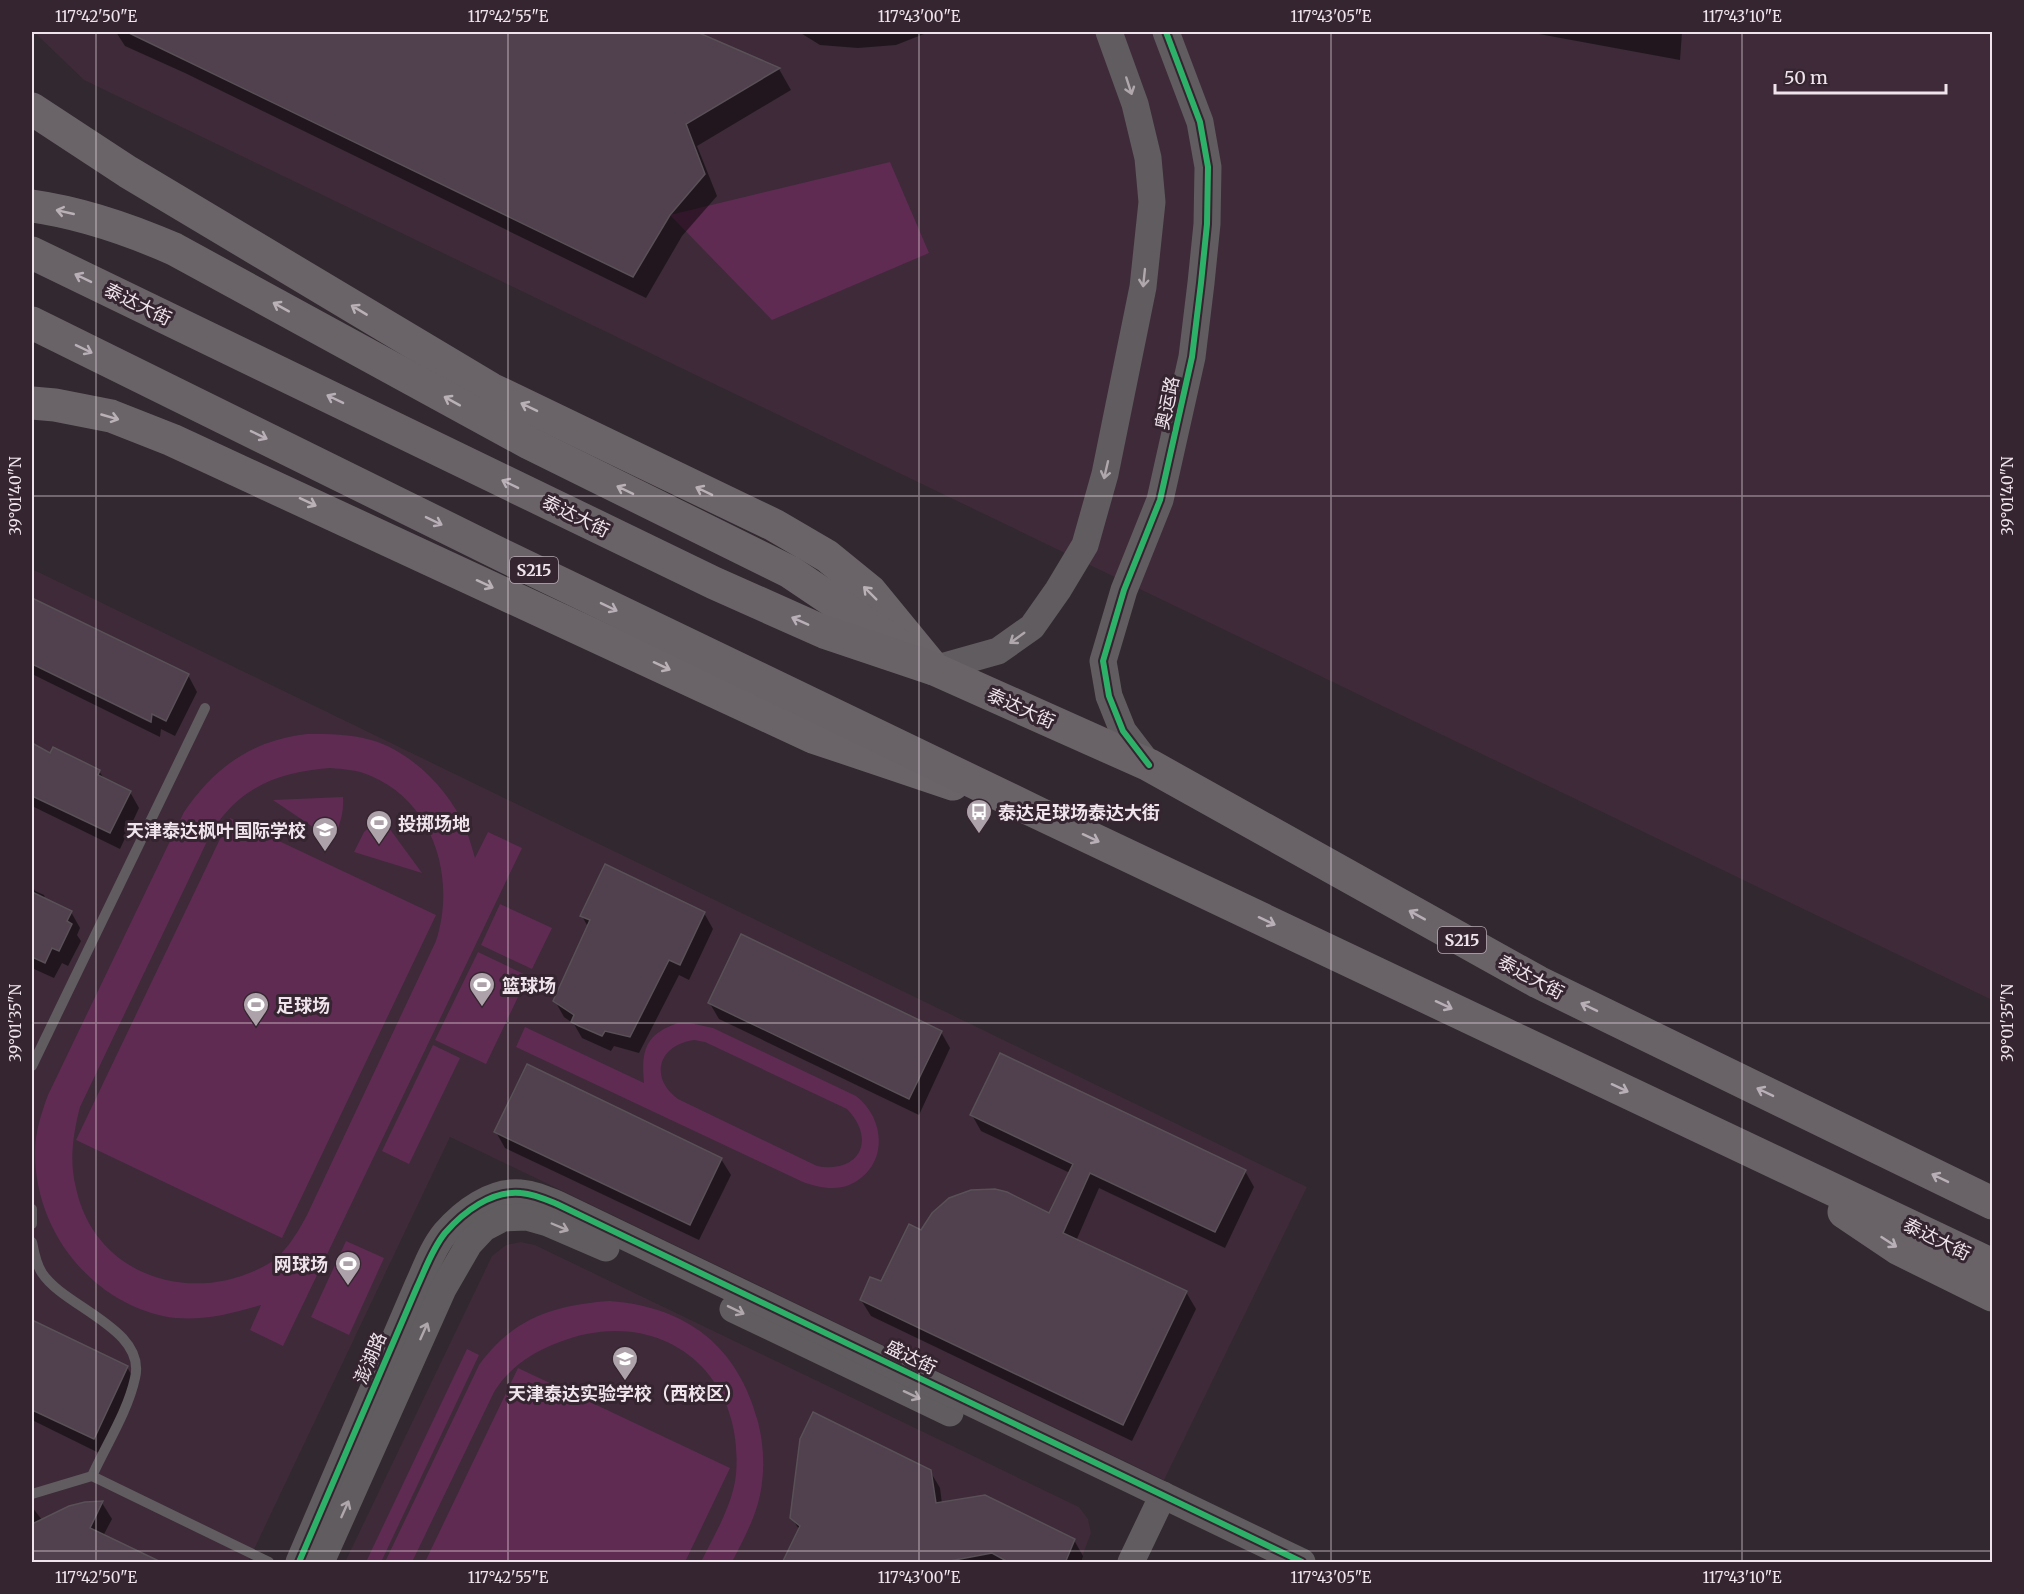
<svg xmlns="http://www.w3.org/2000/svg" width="2024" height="1594" viewBox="0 0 2024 1594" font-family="Merriweather,'Noto Sans SC',serif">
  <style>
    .built { fill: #3e2a39 }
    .pitch { fill: #5f2b52; fill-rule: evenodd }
    .shadow { fill: #0007 }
    .building { fill: #51404d; stroke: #595157; stroke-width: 1.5 }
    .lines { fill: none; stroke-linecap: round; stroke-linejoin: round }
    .service { stroke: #605c5f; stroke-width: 10 }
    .tertiary { stroke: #605c5f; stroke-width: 27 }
    .primary { stroke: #6a6469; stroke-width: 33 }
    .trunk { stroke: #696368; stroke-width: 33 }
    .cycleway-casing { stroke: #352530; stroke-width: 10 }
    .cycleway { stroke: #2db169; stroke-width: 6 }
    .oneway { stroke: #afa7ac }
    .oneway2 { stroke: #bab1b7 }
    .oneway3 { stroke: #b9b0b7 }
    .ticks { fill: none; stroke: #efe4eb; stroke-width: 1.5; stroke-opacity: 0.45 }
    .labels { text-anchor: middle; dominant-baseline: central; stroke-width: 6; stroke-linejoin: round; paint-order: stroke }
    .shield { fill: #352530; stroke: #b7abb3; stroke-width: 1.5 }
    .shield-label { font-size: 16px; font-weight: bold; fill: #efe4eb }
    .street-label { font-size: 18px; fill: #efe4eb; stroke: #352530 }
    .poi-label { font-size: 18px; font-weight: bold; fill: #efe4eb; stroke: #352530; text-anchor: start }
    .neatline { fill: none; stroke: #efe4eb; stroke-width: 2 }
    .ticks-label { font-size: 15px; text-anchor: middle; fill: #efe4eb }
  </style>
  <rect width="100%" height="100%" fill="#32282f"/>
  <g class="built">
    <polygon points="34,32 1992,32 1992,1000 84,80"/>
    <polygon points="32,569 1307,1187 1164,1480 450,1137 248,1562 32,1562"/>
    <polygon points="521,1242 535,1245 1079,1507 1088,1519 1091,1533 1080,1562 345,1562 492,1256 506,1245"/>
  </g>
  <g class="pitch">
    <polygon points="890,162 929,253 772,320 670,215"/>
    <path d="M307 734C329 734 350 734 371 740 411 751 449 790 465 827 469 837 472 848 475 858L488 832 522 848 283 1346 250 1330 261 1305C229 1314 197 1323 163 1316 88 1299 35 1229 35 1153 35 1132 41 1114 48 1095L184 812C216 766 251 741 307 734ZM330 768C344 769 358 770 371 776 435 803 456 880 436 941L307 1215C298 1232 285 1254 268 1264 193 1307 95 1277 76 1188 69 1161 73 1134 80 1107L211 833C239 787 278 772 330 768Z"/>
    <path d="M343 797C344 813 340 826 332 840L273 800Z"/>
    <polygon points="381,817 422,873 354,852 364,832"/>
    <polygon points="230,818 436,915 282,1238 76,1140"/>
    <polygon points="500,904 552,928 532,969 481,945"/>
    <polygon points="478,952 528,976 486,1064 435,1040"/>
    <path d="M678 1023H690L713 1028 856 1096C887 1120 888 1168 849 1185 834 1191 817 1187 803 1182L516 1047 525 1027 644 1083C641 1051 645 1034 678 1023ZM694 1040 705 1042 847 1109C877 1140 859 1174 817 1166L678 1099C649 1078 658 1045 694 1040Z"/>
    <polygon points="433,1045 460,1058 409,1164 382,1151"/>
    <polygon points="346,1241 384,1258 349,1335 311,1317"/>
    <path d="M610 1301C687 1307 738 1346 758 1422 764 1445 765 1471 760 1495 755 1519 743 1540 732 1562H701C714 1535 733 1505 736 1474 745 1367 655 1303 557 1343 531 1353 509 1368 494 1392L412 1562H385L479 1365C513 1318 554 1305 610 1301Z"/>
    <polygon points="467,1349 479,1355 381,1562 366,1562"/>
    <polygon points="518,1368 730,1468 685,1562 425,1562"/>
  </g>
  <g class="shadow">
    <polygon points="116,32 693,32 779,69 791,90 697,146 717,196 682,236 646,298 185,73 125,46"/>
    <polygon points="799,32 929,32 896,45 858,48 820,45"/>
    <polygon points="1528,32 1682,32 1680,60"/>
    <polygon points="32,600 188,675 197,692 175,736 161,729 160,737 32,674"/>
    <polygon points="32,745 51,755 99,771 105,780 130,792 139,808 120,849 32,806"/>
    <polygon points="32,885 35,891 44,895 46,901 71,912 80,928 77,935 81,941 68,966 62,963 54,978 34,969 32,970"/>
    <polygon points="704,913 713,929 689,980 679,975 639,1053 614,1046 611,1051 582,1038 574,1024 564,1017 555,1001 588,927 582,916"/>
    <polygon points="709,1002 941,1032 950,1048 919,1115 719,1019"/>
    <polygon points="972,1115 1245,1171 1254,1187 1225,1248 1099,1188 1076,1241 1186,1292 1196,1309 1132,1441 871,1316 861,1300 882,1283 922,1231 1050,1215 1070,1173 981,1131"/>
    <polygon points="496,1132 721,1159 731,1175 699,1240 505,1148"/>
    <polygon points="32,1321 127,1367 136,1383 103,1455 32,1420"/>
    <polygon points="930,1471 940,1488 942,1504 1074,1540 1083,1556 1081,1562 784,1562 800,1531 792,1518"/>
    <polygon points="102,1503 112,1519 103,1536 160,1562 32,1562 32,1507 42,1520 85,1504"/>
  </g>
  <g class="building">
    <polygon points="127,32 697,32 780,68 686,124 705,174 670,215 633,277"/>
    <polygon points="32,598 189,674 166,721 152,714 151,722 32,664"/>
    <polygon points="32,743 50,753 53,747 100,770 98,775 131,791 110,833 32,796"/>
    <polygon points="605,864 705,912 680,965 669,960 630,1037 605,1031 602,1036 579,1026 571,1022 574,1015 553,1001 590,920 580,916"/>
    <polygon points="32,892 72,911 67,921 72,924 59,951 52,948 45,963 32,957"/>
    <polygon points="741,934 942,1031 909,1099 708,1003"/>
    <polygon points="1000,1053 1246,1170 1215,1232 1090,1173 1063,1233 1187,1291 1123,1425 860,1300 870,1277 881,1281 909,1224 921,1230 932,1213 949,1198 971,1190 995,1189 1007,1192 1049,1213 1073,1164 970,1115"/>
    <polygon points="527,1064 722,1158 690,1225 494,1132"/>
    <polygon points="32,1320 128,1366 94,1439 32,1410"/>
    <polygon points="813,1412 931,1470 936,1503 985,1495 1075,1539 1065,1563 1010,1563 992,1553 939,1563 782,1563 800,1526 790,1518 800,1439"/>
    <polygon points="103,1501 90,1528 163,1563 32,1563 32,1524 69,1506 85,1502"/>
  </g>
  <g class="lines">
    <g class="service">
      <polyline points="32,1066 205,708"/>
      <polyline points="32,1209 32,1224"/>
      <path d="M32 1242C34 1253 36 1264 42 1273 64 1307 147 1329 135 1378 128 1411 106 1445 92 1476"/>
      <polyline points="32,1494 92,1476 269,1562"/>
    </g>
    <g class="tertiary">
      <polyline points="934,669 998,651 1032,627 1058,590 1085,545 1105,474 1143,287 1152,202 1148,158 1135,104 1109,32"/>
      <polyline points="1149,765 1123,731 1109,696 1103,661 1124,590 1160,500 1192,357 1201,283 1207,224 1208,167 1200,122 1166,32"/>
      <polyline points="733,1309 950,1413"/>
      <path d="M299 1562 417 1287C425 1270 432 1249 445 1233 463 1212 492 1190 521 1193 534 1194 545 1199 557 1204L1302 1562"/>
      <polyline points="321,1562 443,1289 469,1244 484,1228 503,1218 527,1217 548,1223 606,1248"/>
      <polyline points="1131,1562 1163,1495"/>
    </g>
    <g class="primary">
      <polyline points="32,109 128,172 491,389 774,525 827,556 870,591 934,669"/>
      <path d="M32 206C82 213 128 229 174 249L529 443 790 572 903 648"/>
      <polyline points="32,403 55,405 111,416 172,440 813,737 953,784"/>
    </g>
    <g class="trunk">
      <polyline points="32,253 714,583 824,632 934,669 1149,765 1538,982 1992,1203"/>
      <polyline points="32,323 502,555 1038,813 1992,1265"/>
      <polyline points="1844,1212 1899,1249 1992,1295"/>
    </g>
    <defs>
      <g id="cycleway">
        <polyline points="1149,765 1123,731 1109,696 1103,661 1124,590 1160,500 1192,357 1201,283 1207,224 1208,167 1200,122 1166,32"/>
        <path d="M299 1562 417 1287C425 1270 432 1249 445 1233 463 1212 492 1190 521 1193 534 1194 545 1199 557 1204L1302 1562"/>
      </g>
    </defs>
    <use href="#cycleway" class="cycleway-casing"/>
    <use href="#cycleway" class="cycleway"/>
  </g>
  <defs><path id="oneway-shaft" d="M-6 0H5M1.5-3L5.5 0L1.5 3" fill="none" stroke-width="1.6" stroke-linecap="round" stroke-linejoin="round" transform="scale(1.5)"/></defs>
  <g class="oneway">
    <use href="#oneway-shaft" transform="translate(1129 86) rotate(72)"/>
    <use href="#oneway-shaft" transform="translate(1144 278) rotate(96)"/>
    <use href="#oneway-shaft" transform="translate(1106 470) rotate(103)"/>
    <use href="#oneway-shaft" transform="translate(1017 638) rotate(144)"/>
    <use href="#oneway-shaft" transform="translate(560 1227) rotate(23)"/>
    <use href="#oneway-shaft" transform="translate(736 1310) rotate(26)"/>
    <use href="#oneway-shaft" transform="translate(424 1331) rotate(-66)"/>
    <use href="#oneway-shaft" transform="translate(912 1395) rotate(25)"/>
    <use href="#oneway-shaft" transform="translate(345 1509) rotate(-66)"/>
  </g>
  <g class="oneway2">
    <use href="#oneway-shaft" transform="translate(65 212) rotate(-167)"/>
    <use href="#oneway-shaft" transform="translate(281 307) rotate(-151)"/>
    <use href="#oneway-shaft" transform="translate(359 310) rotate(-149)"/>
    <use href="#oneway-shaft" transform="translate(452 401) rotate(-151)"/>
    <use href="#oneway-shaft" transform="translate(529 407) rotate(-154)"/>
    <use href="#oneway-shaft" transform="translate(110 417) rotate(16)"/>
    <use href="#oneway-shaft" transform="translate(625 490) rotate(-154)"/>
    <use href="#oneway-shaft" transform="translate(704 491) rotate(-154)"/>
    <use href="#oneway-shaft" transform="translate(308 502) rotate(25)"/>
    <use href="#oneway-shaft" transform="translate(485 584) rotate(25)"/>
    <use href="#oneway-shaft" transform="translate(870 593) rotate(-135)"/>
    <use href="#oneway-shaft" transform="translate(662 666) rotate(25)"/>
  </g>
  <g class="oneway3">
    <use href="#oneway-shaft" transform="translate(83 278) rotate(-154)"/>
    <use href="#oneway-shaft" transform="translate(84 349) rotate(26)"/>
    <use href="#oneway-shaft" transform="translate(335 399) rotate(-154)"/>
    <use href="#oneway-shaft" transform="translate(259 435) rotate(26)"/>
    <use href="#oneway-shaft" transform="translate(510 484) rotate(-154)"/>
    <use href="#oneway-shaft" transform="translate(434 521) rotate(26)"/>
    <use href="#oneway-shaft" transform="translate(609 607) rotate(26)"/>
    <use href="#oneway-shaft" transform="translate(800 621) rotate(-156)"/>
    <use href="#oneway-shaft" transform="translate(1091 838) rotate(25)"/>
    <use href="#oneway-shaft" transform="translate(1417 915) rotate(-151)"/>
    <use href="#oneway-shaft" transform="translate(1267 921) rotate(25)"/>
    <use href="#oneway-shaft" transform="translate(1444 1005) rotate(25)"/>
    <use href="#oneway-shaft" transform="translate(1589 1007) rotate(-154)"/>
    <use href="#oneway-shaft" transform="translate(1620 1088) rotate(25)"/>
    <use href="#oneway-shaft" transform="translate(1765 1092) rotate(-154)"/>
    <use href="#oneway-shaft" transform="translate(1940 1178) rotate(-154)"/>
    <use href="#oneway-shaft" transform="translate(1889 1242) rotate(33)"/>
  </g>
  <path class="ticks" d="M96 32V1562M508 32V1562M919 32V1562M1331 32V1562M1742 32V1562M32 496H1992M32 1023H1992M32 1551H1992"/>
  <defs>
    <symbol id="bus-pin" viewBox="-11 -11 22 30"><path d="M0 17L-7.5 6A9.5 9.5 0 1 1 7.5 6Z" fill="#ada2a9" stroke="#352530"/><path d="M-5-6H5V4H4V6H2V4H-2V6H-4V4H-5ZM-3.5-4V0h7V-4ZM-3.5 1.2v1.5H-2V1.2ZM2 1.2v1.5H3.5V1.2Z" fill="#fff"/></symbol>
    <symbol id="stadium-pin" viewBox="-11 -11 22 30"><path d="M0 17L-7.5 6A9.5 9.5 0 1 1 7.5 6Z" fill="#ada2a9" stroke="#352530"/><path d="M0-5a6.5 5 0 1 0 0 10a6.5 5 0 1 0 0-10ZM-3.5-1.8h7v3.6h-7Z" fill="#fff"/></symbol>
    <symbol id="school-pin" viewBox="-11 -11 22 30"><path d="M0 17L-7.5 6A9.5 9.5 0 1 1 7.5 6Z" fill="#ada2a9" stroke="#352530"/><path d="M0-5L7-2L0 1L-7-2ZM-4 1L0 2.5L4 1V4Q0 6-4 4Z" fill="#fff"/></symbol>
  </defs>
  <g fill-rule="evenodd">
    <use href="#bus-pin" x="964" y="797" width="30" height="40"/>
    <use href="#stadium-pin" x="364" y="808" width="30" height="40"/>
    <use href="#school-pin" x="310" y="815" width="30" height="40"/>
    <use href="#stadium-pin" x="467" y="970" width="30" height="40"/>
    <use href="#stadium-pin" x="241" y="990" width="30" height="40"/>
    <use href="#stadium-pin" x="333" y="1249" width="30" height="40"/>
    <use href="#school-pin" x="610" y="1344" width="30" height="40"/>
  </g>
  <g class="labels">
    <g class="shield">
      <rect x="510" y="557" width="48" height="26" rx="4.5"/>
      <rect x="1438" y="927" width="48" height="26" rx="4.5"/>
    </g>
    <g class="shield-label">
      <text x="534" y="570">S215</text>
      <text x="1462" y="940">S215</text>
    </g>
    <g class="street-label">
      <text transform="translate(138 304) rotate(26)">泰达大街</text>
      <text transform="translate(1167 403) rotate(-78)">奥运路</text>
      <text transform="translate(576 516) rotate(26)">泰达大街</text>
      <text transform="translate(1021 708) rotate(24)">泰达大街</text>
      <text transform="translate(1531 977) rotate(28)">泰达大街</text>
      <text transform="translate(1937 1239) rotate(26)">泰达大街</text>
      <text transform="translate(911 1357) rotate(26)">盛达街</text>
      <text transform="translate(370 1358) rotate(-67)">澎湖路</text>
    </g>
    <g class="poi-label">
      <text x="998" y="812">泰达足球场泰达大街</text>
      <text x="398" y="823">投掷场地</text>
      <text x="306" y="830" text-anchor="end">天津泰达枫叶国际学校</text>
      <text x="502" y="985">篮球场</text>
      <text x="276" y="1005">足球场</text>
      <text x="328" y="1264" text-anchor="end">网球场</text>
      <text x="625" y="1393" text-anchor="middle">天津泰达实验学校（西校区）</text>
    </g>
  </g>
  <rect width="2024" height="1594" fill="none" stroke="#352530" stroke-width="66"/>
  <path d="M1775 84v9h171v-9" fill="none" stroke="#efe4eb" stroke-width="3"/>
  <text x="1784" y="84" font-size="18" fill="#efe4eb" stroke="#352530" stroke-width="4.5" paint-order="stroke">50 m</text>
  <rect x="33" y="33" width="1958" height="1528" class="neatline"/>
  <g class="ticks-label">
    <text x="96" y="22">117°42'50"E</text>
    <text x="508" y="22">117°42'55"E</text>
    <text x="919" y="22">117°43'00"E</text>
    <text x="1331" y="22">117°43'05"E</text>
    <text x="1742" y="22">117°43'10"E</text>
    <text transform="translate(16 496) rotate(-90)" y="5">39°01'40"N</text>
    <text transform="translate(2008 496) rotate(-90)" y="5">39°01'40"N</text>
    <text transform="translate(16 1023) rotate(-90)" y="5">39°01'35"N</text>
    <text transform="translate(2008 1023) rotate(-90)" y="5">39°01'35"N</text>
    <text x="96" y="1583">117°42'50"E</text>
    <text x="508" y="1583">117°42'55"E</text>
    <text x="919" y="1583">117°43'00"E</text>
    <text x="1331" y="1583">117°43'05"E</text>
    <text x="1742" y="1583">117°43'10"E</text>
  </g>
</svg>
